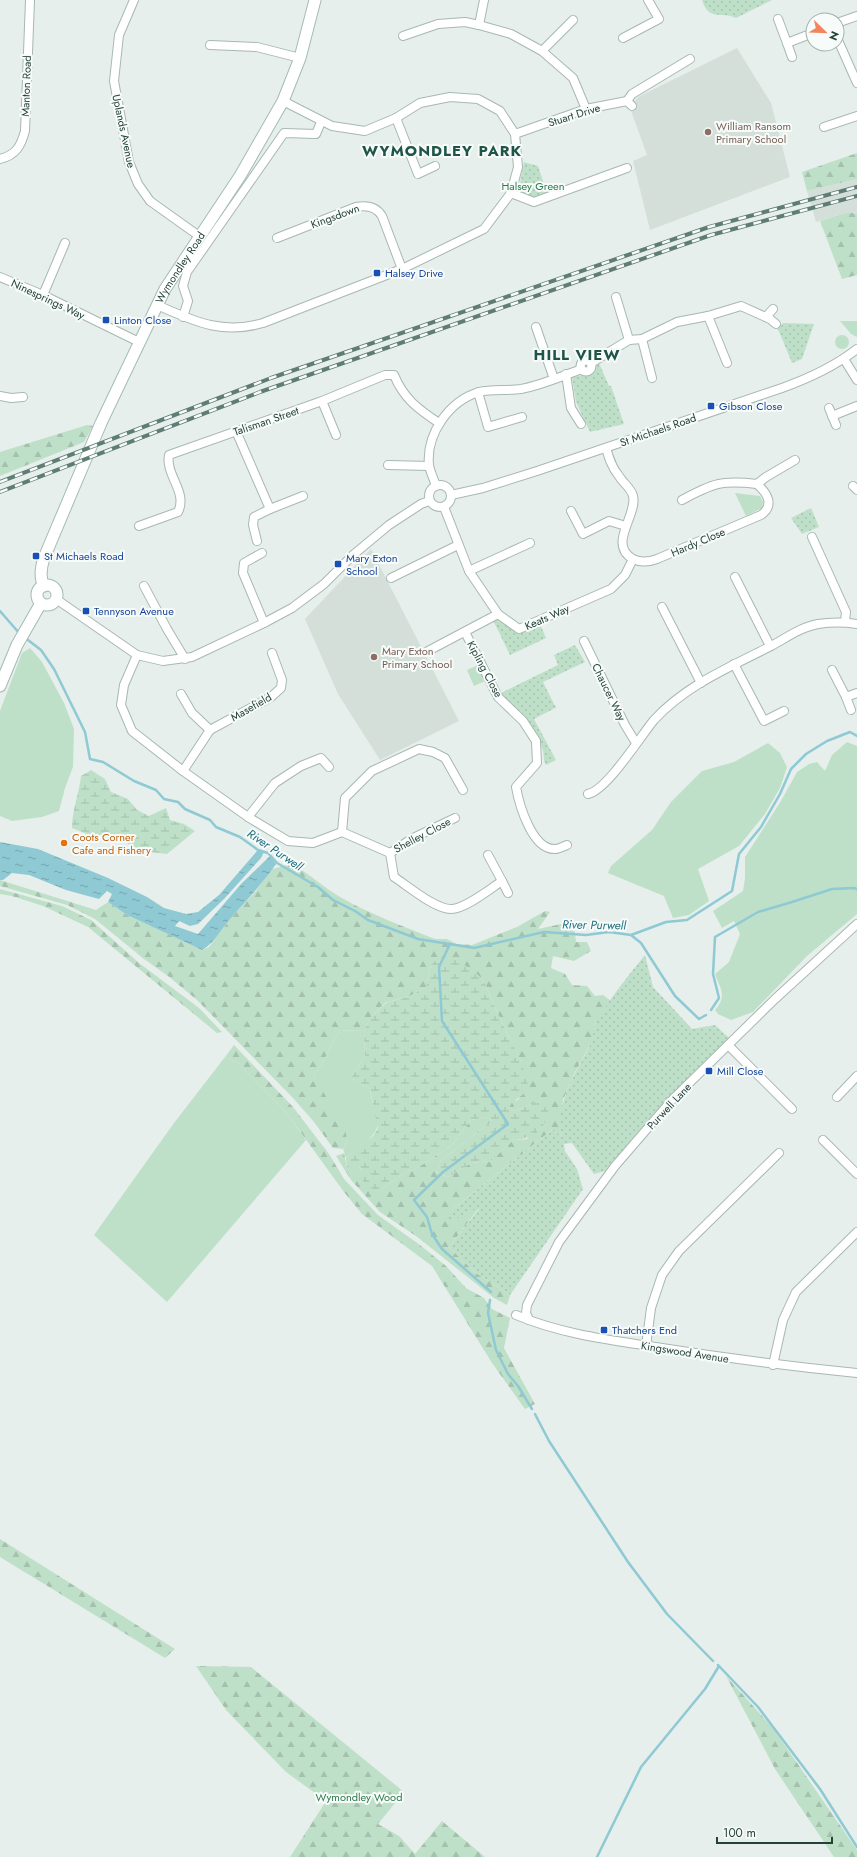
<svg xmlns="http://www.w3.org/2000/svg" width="857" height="1857" viewBox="0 0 857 1857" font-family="Jost,sans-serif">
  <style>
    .built { fill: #d4dfda }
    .grass { fill: #bfe0c8 }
    .forest { fill: url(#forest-firs) }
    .wetland { fill: url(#wetland-marsh) }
    .park { fill: url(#park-dots) }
    .water { fill: url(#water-ripples) }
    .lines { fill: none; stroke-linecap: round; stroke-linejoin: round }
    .stream { stroke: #8ec9d4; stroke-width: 2.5 }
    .street-casing { stroke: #a8b8b2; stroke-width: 10 }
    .secondary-casing { stroke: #a4bbb3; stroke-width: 13 }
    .street { stroke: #fff; stroke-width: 8 }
    .secondary { stroke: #fff; stroke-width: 11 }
    .rail-casing { stroke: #5f7d75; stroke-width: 4 }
    .rail { stroke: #f7fbf9; stroke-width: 2.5; stroke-dasharray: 8; stroke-linecap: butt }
    .education-dot { fill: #8d6e63; stroke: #f7fbf9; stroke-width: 1.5 }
    .transit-dot { fill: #1a4fb4; stroke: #f7fbf9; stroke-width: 1.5 }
    .food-dot { fill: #e8710a; stroke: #f7fbf9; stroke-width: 1.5 }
    .labels { text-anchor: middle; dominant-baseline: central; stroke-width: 4; stroke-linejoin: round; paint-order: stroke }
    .street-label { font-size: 11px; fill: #24423a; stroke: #f7fbf9 }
    .education-label { font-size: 11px; fill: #785e54; stroke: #f7fbf9; text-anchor: start }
    .park-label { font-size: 11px; fill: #2d7a4b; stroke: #f7fbf9 }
    .transit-label { font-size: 11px; fill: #164399; stroke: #f7fbf9; text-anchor: start }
    .food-label { font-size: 11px; fill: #c56008; stroke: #f7fbf9; text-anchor: start }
    .water-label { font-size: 12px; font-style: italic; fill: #1c6f80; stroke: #f7fbf9 }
    .district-label { font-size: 15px; font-weight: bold; letter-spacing: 1px; fill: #1f5548; stroke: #f7fbf9 }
  </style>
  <defs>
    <pattern id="forest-firs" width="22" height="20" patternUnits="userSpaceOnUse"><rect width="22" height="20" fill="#bfe0c8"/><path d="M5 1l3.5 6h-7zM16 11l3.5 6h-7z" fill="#a4c1ad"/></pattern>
    <pattern id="wetland-marsh" width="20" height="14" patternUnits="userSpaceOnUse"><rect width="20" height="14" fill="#bfe0c8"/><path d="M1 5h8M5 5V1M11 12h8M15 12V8" fill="none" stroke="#a4c1ad"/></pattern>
    <pattern id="park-dots" width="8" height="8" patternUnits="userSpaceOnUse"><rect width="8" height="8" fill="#bfe0c8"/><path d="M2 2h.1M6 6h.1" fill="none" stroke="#a4c1ad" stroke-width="1.8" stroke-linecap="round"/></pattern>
    <pattern id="water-ripples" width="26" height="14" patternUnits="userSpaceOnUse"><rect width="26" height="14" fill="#8ec9d4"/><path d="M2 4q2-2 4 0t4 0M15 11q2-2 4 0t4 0" fill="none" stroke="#74a5ad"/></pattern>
  </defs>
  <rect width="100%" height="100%" fill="#e6efeb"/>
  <g class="built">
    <polygon points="737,48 771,103 790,177 650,230 633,161 647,155 630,108 638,97"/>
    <polygon points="857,179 857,214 848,212 816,222 807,191"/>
    <polygon points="371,549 459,721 380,760 338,694 305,619"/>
  </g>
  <g class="grass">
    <polygon points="840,321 857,321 857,337 851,334"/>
    <circle cx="842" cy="342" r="7"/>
    <polygon points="735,493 760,496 763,502 762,508 746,516"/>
    <polygon points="30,648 42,662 64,703 74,729 73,767 65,788 59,811 42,817 12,821 0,816 0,711 22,653"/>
    <polygon points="478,665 485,681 474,686 467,670"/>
    <path d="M847 742 857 746V914L807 956 753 1012 731 1020 718 1014 715 1010C727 996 721 990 715 974L729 962 740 934 734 921 722 928 713 911 743 891 745 878V857L781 801 797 772 809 764 817 762 825 771 832 755Z"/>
    <polygon points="768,743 780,753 787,767 780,788 765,814 739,846 698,869 709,901 689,915 673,918 664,896 608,873 611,866 652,830 671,802 702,771 734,762"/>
    <path d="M340 1030 364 1031 365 1056 351 1078 370 1089C371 1100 376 1111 378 1122 379 1135 356 1150 346 1158L343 1149 347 1140 313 1075 320 1067Z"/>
    <polygon points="225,1057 238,1063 286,1112 306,1140 167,1302 94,1235 174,1123"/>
  </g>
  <g class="forest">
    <polygon points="857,153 857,179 807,191 802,172"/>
    <polygon points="848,212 857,214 857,275 842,279 820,221"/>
    <polygon points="87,425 93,426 84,442 0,476 0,452"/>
    <path d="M291 864C309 873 323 887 340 897 370 914 402 926 435 939H447L457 944 472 945 517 927 545 911 550 912 538 929 561 924H574L576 942H587L591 951 574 961 553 956 551 968 565 974 572 985 587 986 595 996 603 995 611 1001 595 1024 593 1039 573 1076 563 1100 561 1131 562 1137 553 1129 449 1212V1221C460 1218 468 1210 479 1208L449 1247 476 1273 510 1295 507 1305 494 1298 416 1236 380 1212 351 1180 336 1156 344 1153 347 1167H359L379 1191 407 1171 414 1170 452 1145 471 1120 488 1117 492 1121 441 1161 436 1172 448 1177 471 1163 491 1161 513 1140 527 1139 540 1101 514 1111 509 1107 511 1103 519 1099 522 1063 497 1012 483 979 431 965 426 987 408 997 386 1002 370 1018 364 1031 340 1030 320 1067 313 1075 345 1128 347 1140 343 1149 333 1148 314 1122 293 1098 197 1000 168 976 144 959 95 919 67 905 0 886V880L96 910 108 902 127 915 202 950 209 947 230 919 255 892 272 869Z"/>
    <polygon points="0,889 62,906 91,920 139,963 199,1008 222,1032 217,1033 88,927 43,906 12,896 0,894"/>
    <polygon points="234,1045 293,1107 329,1154 344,1179 378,1215 420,1245 446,1266 466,1288 484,1298 492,1309 510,1318 504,1348 535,1404 525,1409 492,1363 432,1266 362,1214 344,1192 286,1112 238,1063 225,1057"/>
    <polygon points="0,1539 175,1649 165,1658 0,1557"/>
    <polygon points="196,1666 251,1667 404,1792 378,1824 399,1836 415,1854 442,1821 485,1857 290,1857 326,1801 286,1772 226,1710"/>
    <polygon points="726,1676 773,1728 857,1850 857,1857 834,1857 775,1769"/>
  </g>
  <g class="wetland">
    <path d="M91 770 105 779 111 792 128 799 137 810 149 816 166 808 170 820 184 824 195 831 167 854 142 851 109 834 92 836 72 828C72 810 79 794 81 776Z"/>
    <path d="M440 956 456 960 469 968 483 979 497 1012 522 1063 529 1089C524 1095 512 1101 509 1107L514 1111 540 1101 549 1102C548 1127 538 1138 513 1140L491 1161 471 1163 448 1177 436 1172 441 1161 492 1121 488 1117 471 1120 452 1145 414 1170 407 1171 379 1191 370 1188 360 1178 362 1170 359 1167H347L346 1158 373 1136 378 1128 370 1089 351 1078 365 1056 364 1031 370 1018 387 1002 408 997 426 987 431 965Z"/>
  </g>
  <g class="park">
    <path d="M702 0H772L736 18C721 11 709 22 702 0Z"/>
    <polygon points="524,162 538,166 547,193 534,199 520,193 519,189"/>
    <polygon points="783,323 814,324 802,359 792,363 778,329"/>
    <polygon points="599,363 609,386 611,386 624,424 590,432 576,402 572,377 591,374"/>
    <polygon points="811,508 819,527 802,534 791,518"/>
    <polygon points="497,618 518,633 540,624 546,638 510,655 493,620"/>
    <path d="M575 645 585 662 543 682 555 706 557 707 534 719 556 760 546 765C542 759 545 754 542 748 534 725 516 710 499 694L558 665 554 655Z"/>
    <path d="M645 955 653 987 692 1029 715 1025 729 1038C684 1079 644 1124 605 1171L594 1174 572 1143 564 1144 565 1151 577 1169 583 1189 510 1295 476 1273 449 1247 479 1209C468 1210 460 1218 449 1222V1212L553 1129 562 1137C555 1102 575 1075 590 1045 594 1038 593 1029 596 1022 610 998 628 976 645 955Z"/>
  </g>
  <path class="water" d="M0 842 38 849 108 878 147 897 164 908 186 914 198 912 219 895 258 850 264 852 261 858 224 899 198 924 190 926 179 921 175 926 198 934 242 883 270 856 276 864C262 884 247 900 231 918 221 929 215 943 202 950L127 915 108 902 112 894 107 891 99 899 66 890 29 875 12 873 3 880H0Z"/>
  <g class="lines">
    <g class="stream">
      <polyline points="0,611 20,634"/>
      <polyline points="24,637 41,650 54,669 85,732 90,759 103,762 134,781 156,790 164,799 178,802 185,809 210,820 216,827 240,837 258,850 268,853 277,863 318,887 333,900 355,911 368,920 418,939 474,948 544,932 586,935 609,932 631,935 666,922 687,920 732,891 739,854 761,827 780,794 791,769 806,754 827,741 850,732 857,736"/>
      <polyline points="631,935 641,943 675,996 699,1019 706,1015"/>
      <polyline points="450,944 439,967 442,1021 508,1124 443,1172 414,1200 427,1217 432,1234 442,1249 491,1292"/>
      <polyline points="711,1010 719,998 713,974 715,937 758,912 792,902 832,889 854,888 857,889"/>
      <polyline points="490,1300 488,1313 496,1350 508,1374 518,1386 532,1409"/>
      <polyline points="535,1414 549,1441 628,1562 667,1614 713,1661"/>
      <polyline points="718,1665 758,1707 820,1789 857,1847"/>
      <polyline points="597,1857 641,1767 705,1689 719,1666"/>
    </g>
    <defs>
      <g id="street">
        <polyline points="134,0 119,35 114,81 129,162 138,184 150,201 199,236"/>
        <polyline points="778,19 787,43"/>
        <polyline points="837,23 857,16"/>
        <polyline points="479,25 484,0"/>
        <polyline points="403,36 438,24 465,22 479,25 511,34 542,51 573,78 586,109"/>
        <polyline points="623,38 659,19 648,0"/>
        <polyline points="837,38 857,83"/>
        <polyline points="210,45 257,47 300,58"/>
        <polyline points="542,51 573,20"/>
        <polyline points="792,57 787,43 813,33"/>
        <polyline points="627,101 632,94 690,59"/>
        <polyline points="396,118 418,174 435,166"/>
        <polyline points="824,127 857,116"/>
        <polyline points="515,134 586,109 627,101 632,106"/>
        <path d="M0 159C16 155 21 146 25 131L30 0"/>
        <polyline points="511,193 534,202 627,168"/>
        <path d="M277 238 356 207C366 205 376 206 382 216L402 269"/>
        <polyline points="0,277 43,295 139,342"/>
        <polyline points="43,295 65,243"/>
        <polyline points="616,297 629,340"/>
        <path d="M157 305C194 321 221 335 263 323L402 269 484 229 511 193 518 167 515 134 500 111 478 99 450 97 420 103 396 118 365 131 332 126 283 101"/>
        <polyline points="708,316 727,363"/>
        <polyline points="183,317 188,301 183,286 187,272 284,133 316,134 321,122"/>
        <polyline points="766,317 773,309"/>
        <polyline points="536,327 554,379"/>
        <polyline points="642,339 652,378"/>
        <polyline points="844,359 857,380"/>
        <circle cx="586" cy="366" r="5.5"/>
        <polyline points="591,363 629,340 642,339 677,322 708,316 741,306 770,319 776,324"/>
        <polyline points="566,374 571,408 581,424"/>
        <polyline points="478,392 488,427 522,417"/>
        <polyline points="0,396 11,398 23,397"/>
        <polyline points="322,401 336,435"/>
        <polyline points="829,408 836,425"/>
        <polyline points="832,416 857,406"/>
        <polyline points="236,431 270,509 254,517 253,525 257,541"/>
        <path d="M606 448C609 458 612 468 619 476 623 483 631 488 633 496 638 515 607 544 633 559 641 563 649 562 657 559L761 515C775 505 767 493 757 484"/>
        <polyline points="388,465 429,466"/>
        <circle cx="440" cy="496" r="11"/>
        <path d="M436 486C434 479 430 472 429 465 426 434 449 401 479 392 492 389 507 391 521 389 542 385 562 376 582 369"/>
        <polyline points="853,486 857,490"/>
        <path d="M451 495 483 488 537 471 782 388C810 378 834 367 857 349"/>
        <path d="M682 500C713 483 722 480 757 484L766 477 795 460"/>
        <polyline points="444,507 469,571 498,614 519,629 611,589 625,575 633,559"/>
        <polyline points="270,509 303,496"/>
        <polyline points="571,511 583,534 609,521 626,526"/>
        <path d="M139 526 178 512C188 492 165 475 169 455L322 401 385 375H394C404 399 418 409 439 423"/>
        <polyline points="812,537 846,612 845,622"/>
        <polyline points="262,553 244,563 243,573 264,623"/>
        <polyline points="469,571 530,543"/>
        <polyline points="735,577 770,646"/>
        <polyline points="391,578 458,545"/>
        <polyline points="144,586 167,629 185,659"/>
        <polyline points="56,599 137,655 163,661 192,657 264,623 292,608 324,584 353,555 389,525 421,504 429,501"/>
        <polyline points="662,607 701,683"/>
        <path d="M465 632 498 697 523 721 536 741 537 763 516 787C519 804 532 850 555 849 559 849 564 846 567 845"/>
        <polyline points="584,641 625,725 636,743"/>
        <polyline points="428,651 498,614"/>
        <path d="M137 655 124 685 121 705 132 731 183 771 248 817 288 841 313 843 342 832 390 853 394 877C408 886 435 909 451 909 465 909 490 889 502 881L488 855"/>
        <polyline points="734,664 764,721 784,711"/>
        <polyline points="832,670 846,697 857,693"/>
        <polyline points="181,694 192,713 210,730"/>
        <polyline points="846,697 851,710"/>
        <polyline points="183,771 210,730 271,697 281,688 282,680 272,653"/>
        <path d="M588 794C607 790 640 737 654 720 686 685 730 667 771 646 786 638 801 627 818 624 831 622 844 622 857 624"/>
        <polyline points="248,817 275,783 301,766 321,758 329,767"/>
        <polyline points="342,832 345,798 372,771 419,749 433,752 445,758 463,790"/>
        <polyline points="390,853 413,838 455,818"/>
        <polyline points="502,881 508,893"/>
        <polyline points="728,1045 792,1109"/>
        <polyline points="837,1097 857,1076"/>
        <polyline points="823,1140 857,1174"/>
        <path d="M516 1315C559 1333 603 1339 649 1346 718 1357 787 1366 857 1373"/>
        <polyline points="529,1320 526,1313 527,1305 559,1242 570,1227 615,1166 672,1100 775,999 857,924"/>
        <polyline points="646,1346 651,1308 662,1275 679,1251 779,1153"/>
        <polyline points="773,1365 783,1320 796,1292 857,1232"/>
      </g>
      <g id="secondary">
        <circle cx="47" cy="595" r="10"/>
        <path id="s1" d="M44 586C39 577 41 567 44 558L101 423 165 289 240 176 283 101 300 58 315 0"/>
        <polyline points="0,686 17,645 41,603"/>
      </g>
    </defs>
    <use href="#street" class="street-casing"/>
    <use href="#secondary" class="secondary-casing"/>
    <use href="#street" class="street"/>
    <use href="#secondary" class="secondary"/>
    <defs>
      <g id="rail">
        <polyline points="0,482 271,378 709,227 857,187"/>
        <polyline points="0,492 260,392 711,235 857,196"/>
      </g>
    </defs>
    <use href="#rail" class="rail-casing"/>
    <use href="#rail" class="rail"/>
  </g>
  <g class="education-dot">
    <circle cx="708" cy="132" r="4"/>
    <circle cx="374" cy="657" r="4"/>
  </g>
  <g class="transit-dot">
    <rect x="373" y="269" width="8" height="8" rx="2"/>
    <rect x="102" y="316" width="8" height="8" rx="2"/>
    <rect x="707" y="402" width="8" height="8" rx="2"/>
    <rect x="32" y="552" width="8" height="8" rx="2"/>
    <rect x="334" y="560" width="8" height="8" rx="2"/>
    <rect x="82" y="607" width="8" height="8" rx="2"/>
    <rect x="705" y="1067" width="8" height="8" rx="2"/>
    <rect x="600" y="1326" width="8" height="8" rx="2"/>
  </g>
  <circle class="food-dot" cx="64" cy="843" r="4"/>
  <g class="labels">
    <g class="street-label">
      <text transform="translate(26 86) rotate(-88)">Manton Road</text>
      <text transform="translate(574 115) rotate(-17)">Stuart Drive</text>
      <text transform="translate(124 131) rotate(78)">Uplands Avenue</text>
      <text transform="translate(335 216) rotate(-20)">Kingsdown</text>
      <text stroke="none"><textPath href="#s1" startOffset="350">Wymondley Road</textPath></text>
      <text transform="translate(48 299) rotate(25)">Ninesprings Way</text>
      <text transform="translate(266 421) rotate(-19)">Talisman Street</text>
      <text transform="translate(658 430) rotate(-19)">St Michaels Road</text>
      <text transform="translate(698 542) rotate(-23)">Hardy Close</text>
      <text transform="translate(547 617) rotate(-24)">Keats Way</text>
      <text transform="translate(485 669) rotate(62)">Kipling Close</text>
      <text transform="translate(609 692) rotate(64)">Chaucer Way</text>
      <text transform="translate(251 707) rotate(-30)">Masefield</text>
      <text transform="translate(422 835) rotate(-28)">Shelley Close</text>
      <text transform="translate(669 1106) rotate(-47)">Purwell Lane</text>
      <text transform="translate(685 1352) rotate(9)">Kingswood Avenue</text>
    </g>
    <g class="education-label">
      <text x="716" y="126">William Ransom<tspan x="716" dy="13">Primary School</tspan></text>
      <text x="382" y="651">Mary Exton<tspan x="382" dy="13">Primary School</tspan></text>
    </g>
    <g class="park-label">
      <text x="533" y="186">Halsey Green</text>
      <text x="359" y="1797">Wymondley Wood</text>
    </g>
    <g class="transit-label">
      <text x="385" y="273">Halsey Drive</text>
      <text x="114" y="320">Linton Close</text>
      <text x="719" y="406">Gibson Close</text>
      <text x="44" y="556">St Michaels Road</text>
      <text x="346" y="558">Mary Exton<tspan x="346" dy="13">School</tspan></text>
      <text x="94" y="611">Tennyson Avenue</text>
      <text x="717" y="1071">Mill Close</text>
      <text x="612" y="1330">Thatchers End</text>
    </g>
    <g class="food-label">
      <text x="72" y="837">Coots Corner<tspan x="72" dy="13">Cafe and Fishery</tspan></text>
    </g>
    <g class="water-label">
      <text transform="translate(275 850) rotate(34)">River Purwell</text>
      <text transform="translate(594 925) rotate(1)">River Purwell</text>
    </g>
    <g class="district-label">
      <text x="442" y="151">WYMONDLEY PARK</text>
      <text x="577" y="355">HILL VIEW</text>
    </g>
  </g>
  <g transform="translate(825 32) rotate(113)"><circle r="19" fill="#f7fbf9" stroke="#a3b1ad"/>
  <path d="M0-3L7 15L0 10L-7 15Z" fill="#f4845f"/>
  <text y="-6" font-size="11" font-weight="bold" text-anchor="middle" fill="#24423a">N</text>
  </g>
  <path d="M717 1837v6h115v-6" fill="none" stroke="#24423a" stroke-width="2"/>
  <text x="723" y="1837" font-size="12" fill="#24423a" stroke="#f7fbf9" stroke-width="3" paint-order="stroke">100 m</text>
</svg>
